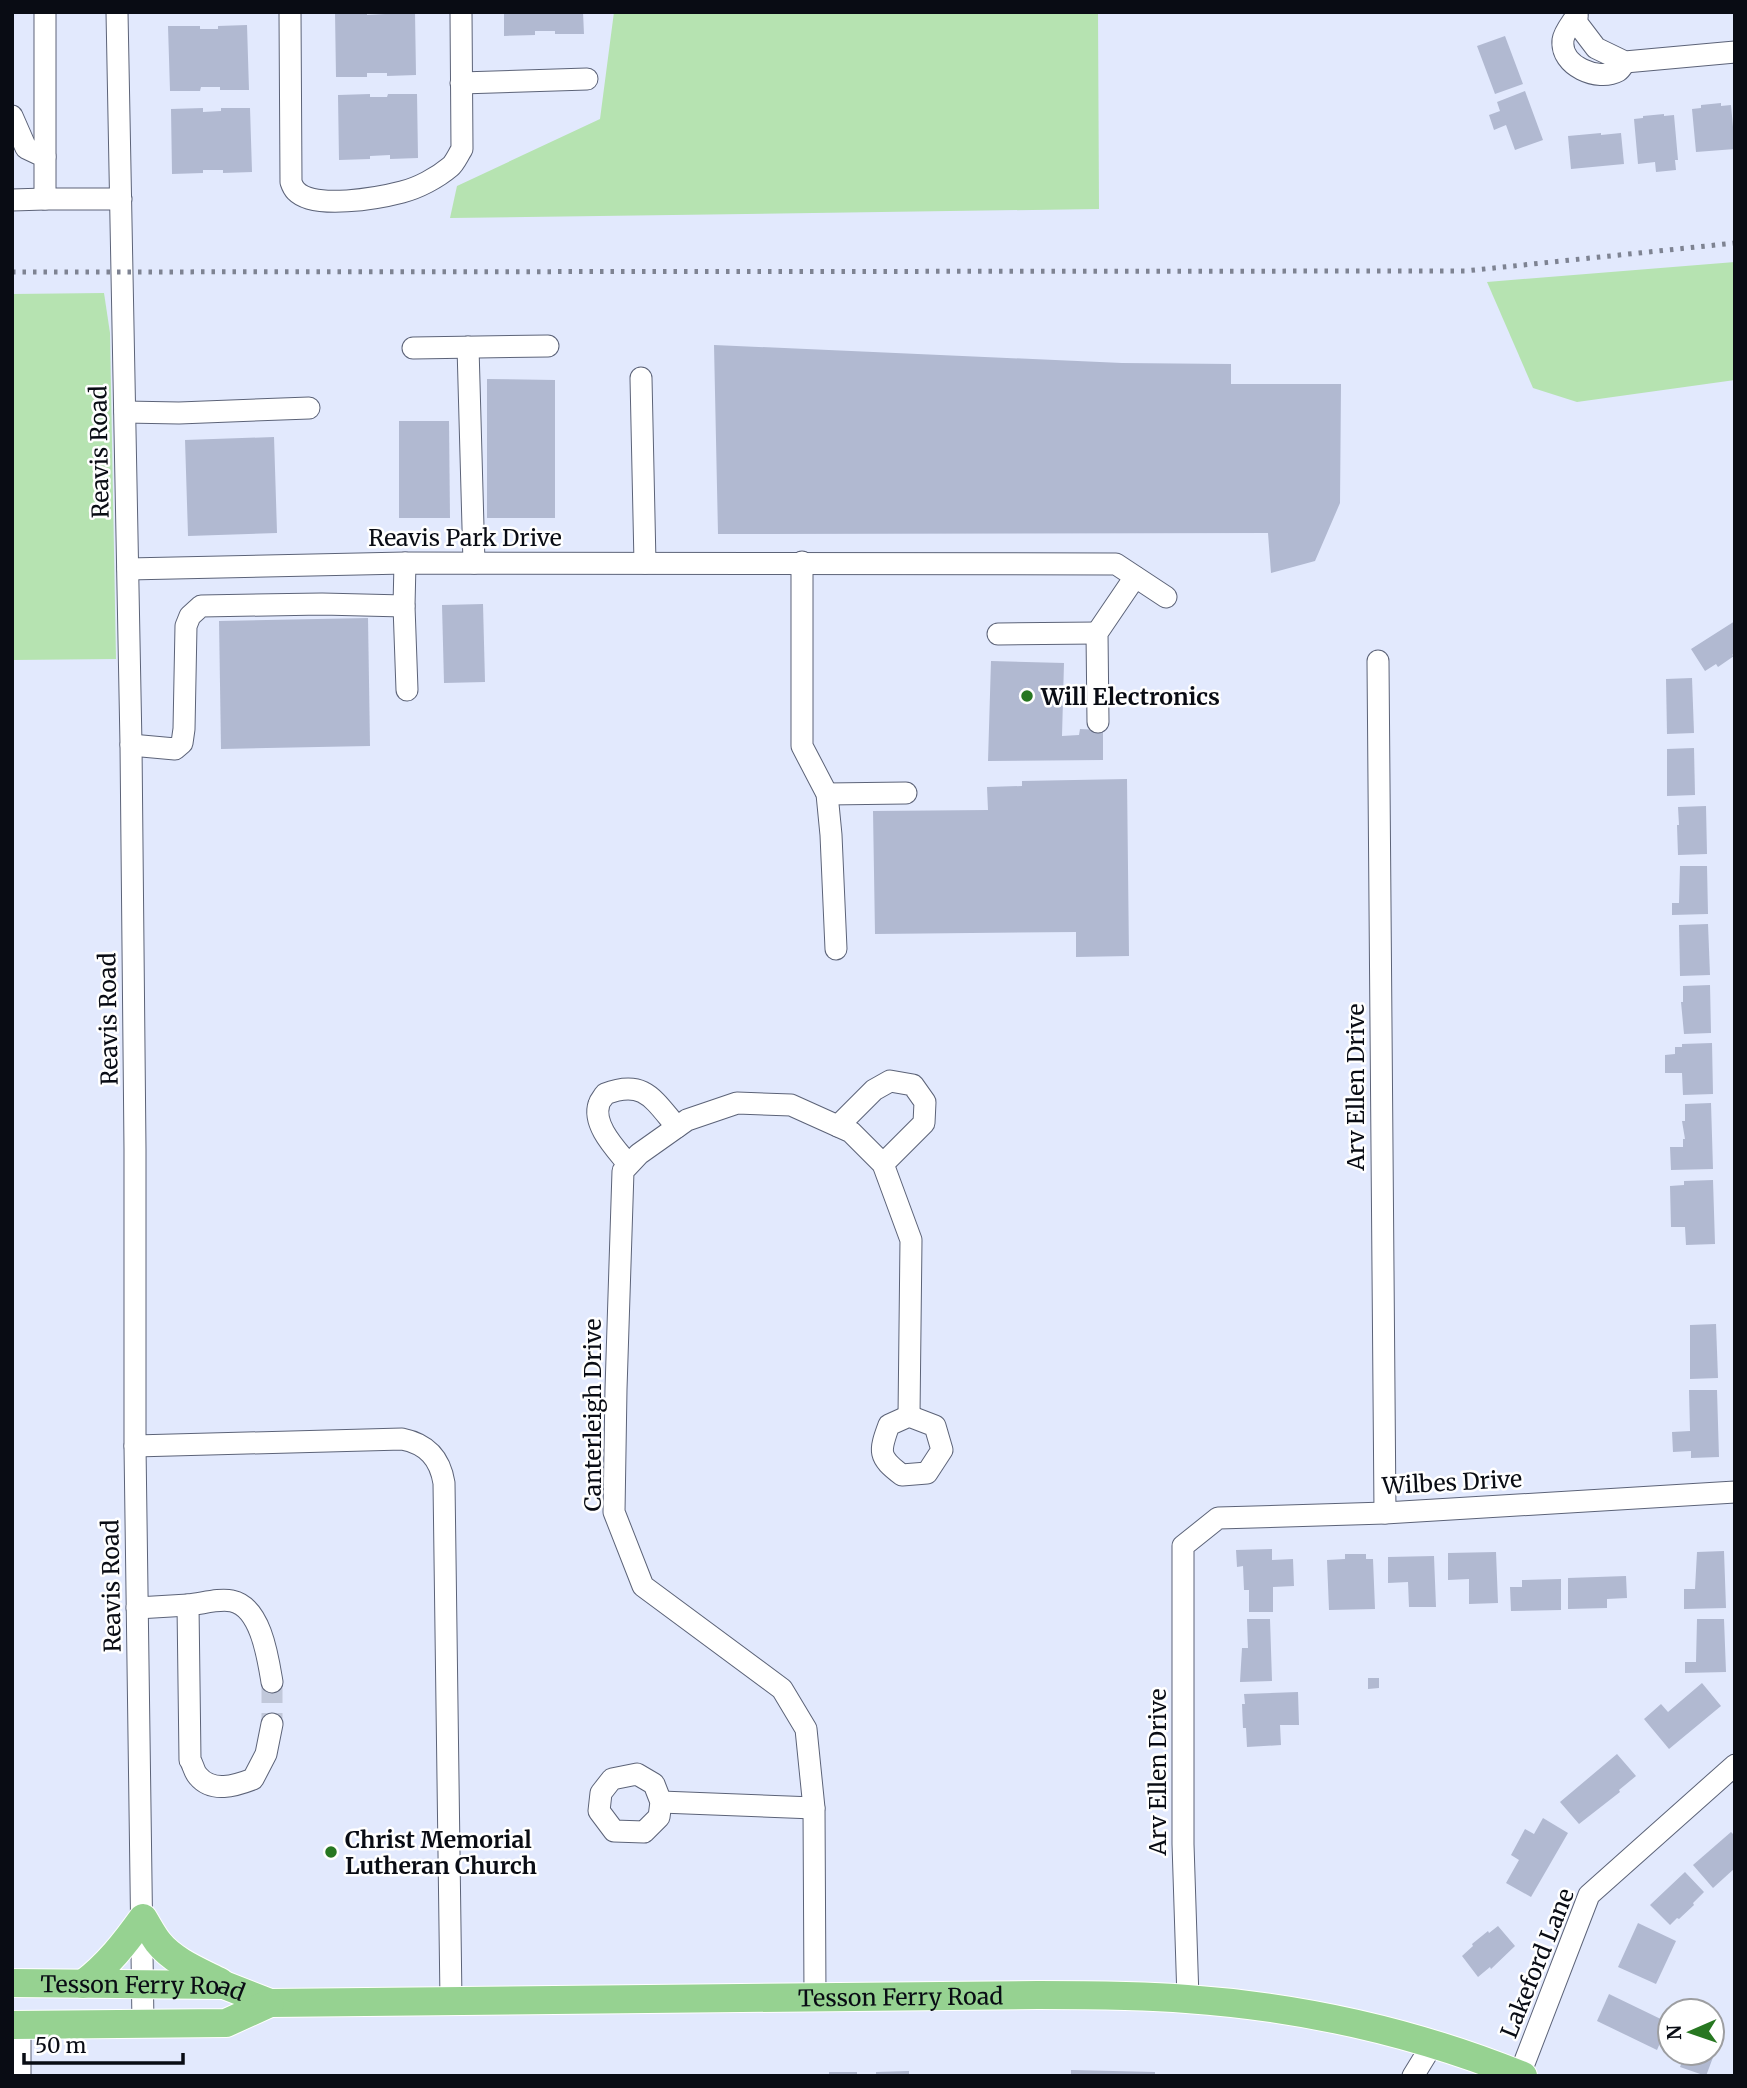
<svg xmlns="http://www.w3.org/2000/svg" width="1747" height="2088" viewBox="0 0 1747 2088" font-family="Merriweather,serif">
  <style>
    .green { fill: #b6e3b1 }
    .building { fill: #b1b9d1 }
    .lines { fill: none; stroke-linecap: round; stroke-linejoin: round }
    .minor-tunnel { stroke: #c1c8da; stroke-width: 21; stroke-dasharray: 21 10; stroke-linecap: butt }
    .minor-casing { stroke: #5c6378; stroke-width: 23 }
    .major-casing { stroke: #fff; stroke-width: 30 }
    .minor { stroke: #fff; stroke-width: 21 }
    .major { stroke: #96d291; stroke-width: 28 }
    .rail { stroke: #7e8392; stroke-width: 5; stroke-dasharray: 3.5 7; stroke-linecap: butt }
    .poi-dot { fill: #277721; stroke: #fff; stroke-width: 2.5 }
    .labels { text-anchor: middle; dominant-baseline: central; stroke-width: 5; stroke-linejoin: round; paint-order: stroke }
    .street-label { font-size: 23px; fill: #090c14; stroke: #fff }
    .poi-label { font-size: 23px; font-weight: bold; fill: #090c14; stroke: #fff; text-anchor: start }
  </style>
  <rect width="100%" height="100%" fill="#e2e9fd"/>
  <g class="green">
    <polygon points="614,12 1098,12 1099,209 450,218 457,186 600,119"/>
    <polygon points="1735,262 1735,380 1577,402 1533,388 1487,282"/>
    <polygon points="104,293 110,333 116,659 12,660 12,294"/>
  </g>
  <g class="building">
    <polygon points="335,12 367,12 367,15 385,14 385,12 415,12 416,75 387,76 387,73 367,73 367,77 336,77"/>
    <polygon points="504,12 583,12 584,34 555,34 555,31 535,31 535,35 504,36"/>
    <polygon points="247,25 249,90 220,90 220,87 201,87 200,91 170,91 168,26 200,26 200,29 218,29 218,26"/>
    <polygon points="1505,36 1523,84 1495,94 1477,46"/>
    <polygon points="1525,91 1543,140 1515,150 1506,125 1494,130 1489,115 1500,111 1497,102"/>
    <polygon points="370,94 370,97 387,97 388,94 417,94 418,158 390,159 390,155 370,156 370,159 339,160 338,95"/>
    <polygon points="1721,103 1721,106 1731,105 1735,149 1696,152 1692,109 1701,108 1701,105"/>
    <polygon points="203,108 203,112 221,111 221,108 250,108 252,172 223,173 223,170 203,170 203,173 172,174 171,109"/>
    <polygon points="1664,114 1664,116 1674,115 1678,160 1675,160 1676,170 1656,172 1655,162 1638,164 1634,119 1643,118 1643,116"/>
    <polygon points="1601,133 1601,135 1621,133 1624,164 1571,169 1568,136"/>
    <polygon points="714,345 1122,363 1231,364 1231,384 1341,384 1340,503 1315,561 1271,573 1268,533 718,534"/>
    <polygon points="487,379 555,380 555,518 487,518"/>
    <polygon points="399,421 449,421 450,518 399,518"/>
    <polygon points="274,437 277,533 188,536 185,440"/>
    <polygon points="483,604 485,682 444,683 442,605"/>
    <polygon points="368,618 370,746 221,749 219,621"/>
    <polygon points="1735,621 1735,653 1732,655 1734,656 1718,667 1716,664 1705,671 1691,649"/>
    <polygon points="991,661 1064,663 1062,736 1079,735 1080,729 1103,730 1103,760 988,761"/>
    <polygon points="1692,678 1694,733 1667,734 1666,679"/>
    <polygon points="1694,748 1695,795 1667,796 1667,749"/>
    <polygon points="1127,779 1129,956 1076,957 1076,932 875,934 873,811 988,810 987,787 1022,786 1022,781"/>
    <polygon points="1706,806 1707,854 1678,855 1677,825 1679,825 1678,807"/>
    <polygon points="1680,866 1707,866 1708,914 1672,915 1672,903 1679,903"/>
    <polygon points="1708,924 1710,975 1680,976 1679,925"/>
    <polygon points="1710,985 1711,1033 1684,1034 1681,1002 1683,1002 1683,986"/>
    <polygon points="1712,1043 1713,1094 1683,1095 1682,1073 1665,1073 1665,1055 1675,1054 1675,1047 1682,1047 1682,1044"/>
    <polygon points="1711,1103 1713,1169 1671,1170 1670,1147 1683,1147 1683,1139 1685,1139 1682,1121 1685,1121 1685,1104"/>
    <polygon points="1713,1180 1715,1244 1686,1245 1685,1227 1671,1227 1670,1186 1684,1185 1684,1181"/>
    <polygon points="1716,1324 1718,1378 1690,1379 1690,1325"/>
    <polygon points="1689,1390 1717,1390 1719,1457 1691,1458 1691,1451 1673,1452 1672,1432 1690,1431"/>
    <polygon points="1272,1549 1272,1560 1293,1559 1294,1586 1273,1587 1273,1612 1249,1612 1249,1590 1244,1590 1243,1566 1237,1567 1236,1550"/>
    <polygon points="1724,1551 1726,1608 1684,1609 1684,1589 1695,1589 1697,1552"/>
    <polygon points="1496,1552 1498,1603 1469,1604 1469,1579 1448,1580 1448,1553"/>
    <polygon points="1345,1554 1366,1554 1366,1559 1373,1559 1375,1609 1329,1610 1327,1560 1345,1559"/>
    <polygon points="1434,1556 1436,1607 1409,1607 1408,1582 1388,1583 1388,1557"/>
    <polygon points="1626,1576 1627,1598 1607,1599 1607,1608 1568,1609 1568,1578"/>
    <polygon points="1561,1579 1561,1610 1511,1611 1510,1587 1522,1587 1522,1580"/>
    <polygon points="1247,1619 1270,1619 1272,1681 1240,1682 1242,1648 1248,1648"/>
    <polygon points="1697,1619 1724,1619 1726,1672 1685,1673 1685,1662 1696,1662"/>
    <polygon points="1368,1678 1379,1678 1379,1688 1368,1689"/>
    <polygon points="1702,1683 1721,1706 1669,1749 1644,1719 1661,1704 1668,1712"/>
    <polygon points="1298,1692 1299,1725 1280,1725 1281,1745 1247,1747 1246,1728 1243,1728 1242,1704 1245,1704 1244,1694"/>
    <polygon points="1617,1754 1636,1776 1619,1790 1620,1792 1579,1824 1560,1802"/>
    <polygon points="1543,1818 1568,1833 1531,1897 1506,1883 1519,1860 1511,1855 1525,1829 1534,1834"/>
    <polygon points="1731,1832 1735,1836 1735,1868 1713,1888 1693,1865"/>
    <polygon points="1685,1872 1704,1892 1693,1903 1694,1905 1679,1919 1677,1918 1670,1925 1650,1905"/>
    <polygon points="1638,1923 1676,1941 1656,1984 1618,1967"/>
    <polygon points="1498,1926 1515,1946 1491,1969 1490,1967 1478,1977 1462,1956 1473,1946 1472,1944 1488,1931 1489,1933"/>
    <polygon points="1609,1994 1669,2023 1657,2050 1597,2021"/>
    <polygon points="1712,2041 1718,2044 1706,2076 1680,2067 1682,2062 1669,2057 1670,2053 1712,2053"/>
    <polygon points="1071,2070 1155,2072 1155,2076 1071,2076"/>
    <polygon points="909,2071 909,2076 876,2076 876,2072"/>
    <rect x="829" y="2072" width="28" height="4"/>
  </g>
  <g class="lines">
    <polyline class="minor-tunnel" points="272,1682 272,1724"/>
    <defs>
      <g id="minor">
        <polyline points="45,12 45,157"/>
        <polyline points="117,12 131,745 135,1149 135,1446 143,2025"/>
        <path d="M290 12 291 182C292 185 294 189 296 191 314 210 379 198 402 192 418 188 437 178 450 167 455 163 458 155 462 149L461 12"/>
        <polyline points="1577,12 1577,23 1596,48 1625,62 1735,52"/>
        <path d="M1577 15C1572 23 1564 32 1563 40 1560 66 1598 82 1618 71 1621 69 1623 65 1625 62"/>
        <polyline points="461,83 587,79"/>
        <polyline points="12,116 26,148 45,157 45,199 121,199"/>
        <polyline points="12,200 45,199"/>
        <polyline points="468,347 474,563"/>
        <polyline points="413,348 548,346"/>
        <polyline points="641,378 645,563"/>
        <polyline points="125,412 179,413 309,408"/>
        <polyline points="802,562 802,746 827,794 831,835 836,949"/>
        <polyline points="405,563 404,606 407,690"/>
        <polyline points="128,569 405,563 1116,564 1166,597"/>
        <polyline points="998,634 1097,633"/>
        <polyline points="1378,661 1385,1513"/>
        <polyline points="1098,722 1097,633 1135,577"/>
        <polyline points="131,745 175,749 182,743 184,729 186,626 190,616 201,606 322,604 404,606"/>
        <polyline points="827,794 906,793"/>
        <polyline points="838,1126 874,1090 890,1081 913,1085 925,1102 924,1123 883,1164"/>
        <path d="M628 1164C616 1149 592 1125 599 1104 600 1100 603 1098 605 1094 644 1079 653 1099 677 1127"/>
        <path d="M909 1416 935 1426 942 1450 927 1473 902 1475C878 1457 879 1452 889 1425Z"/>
        <path d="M135 1446 402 1439C427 1444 440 1458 444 1483L451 2001"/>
        <polyline points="137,1608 188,1605"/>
        <path d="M272 1682C268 1658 261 1607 232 1601 219 1598 201 1604 188 1605L190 1760C193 1764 194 1772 198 1776 212 1793 235 1786 253 1779L266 1754 272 1724"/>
        <polygon points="637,1774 654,1784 661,1802 659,1817 644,1832 614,1831 599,1811 601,1793 612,1779"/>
        <polyline points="661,1802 814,1808"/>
        <polyline points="815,1997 814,1808 806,1729 782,1689 643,1586 614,1512 616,1389 623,1171 639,1154 687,1120 737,1103 791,1105 851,1132 883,1164 911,1240 909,1416"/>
        <polyline points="1188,1999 1183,1844 1183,1546 1218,1518 1385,1513 1735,1492"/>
        <polyline points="20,2025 20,2076"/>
        <polyline points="1520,2074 1589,1895 1735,1765"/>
        <polyline points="1413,2076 1432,2045"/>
      </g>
      <g id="major">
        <path id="s1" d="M12 1983 224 1985 270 2003 1038 1995C1088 1995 1138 1995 1187 1999 1301 2007 1417 2033 1523 2076"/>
        <path d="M83 1984C108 1965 125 1943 143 1918 148 1926 152 1934 158 1942 173 1961 198 1971 220 1982"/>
        <polyline points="12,2025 226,2023 270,2003"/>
      </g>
    </defs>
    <use href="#minor" class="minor-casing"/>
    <use href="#major" class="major-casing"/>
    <use href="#minor" class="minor"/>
    <use href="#major" class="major"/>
    <polyline class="rail" points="12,272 1465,271 1735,243"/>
  </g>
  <g class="poi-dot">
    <circle cx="1027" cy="696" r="7"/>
    <circle cx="331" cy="1852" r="7"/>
  </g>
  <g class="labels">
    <g class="street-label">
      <text transform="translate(99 452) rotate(-91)">Reavis Road</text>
      <text x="465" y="537">Reavis Park Drive</text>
      <text transform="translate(108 1019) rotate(-91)">Reavis Road</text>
      <text transform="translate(1355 1087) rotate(-90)">Arv Ellen Drive</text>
      <text transform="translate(592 1415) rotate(-90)">Canterleigh Drive</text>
      <text transform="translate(1452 1482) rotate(-3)">Wilbes Drive</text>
      <text transform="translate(111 1586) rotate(-91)">Reavis Road</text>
      <text transform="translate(1157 1772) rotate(-90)">Arv Ellen Drive</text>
      <text transform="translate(1537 1963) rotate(-68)">Lakeford Lane</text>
      <text stroke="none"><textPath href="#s1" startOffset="131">Tesson Ferry Road</textPath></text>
      <text stroke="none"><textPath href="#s1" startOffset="892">Tesson Ferry Road</textPath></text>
    </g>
    <g class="poi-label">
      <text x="1041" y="696">Will Electronics</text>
      <text x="345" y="1839">Christ Memorial<tspan x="345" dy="26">Lutheran Church</tspan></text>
    </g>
  </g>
  <rect width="1747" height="2088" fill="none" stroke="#090c14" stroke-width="28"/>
  <g transform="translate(1691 2032) rotate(268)"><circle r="33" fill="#ffffff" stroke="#9d9ea1" stroke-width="2"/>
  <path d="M0-5L12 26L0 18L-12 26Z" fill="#277721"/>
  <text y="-10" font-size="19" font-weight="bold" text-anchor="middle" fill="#090c14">N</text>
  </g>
  <path d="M24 2053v10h159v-10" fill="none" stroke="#090c14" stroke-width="3.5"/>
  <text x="35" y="2053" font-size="21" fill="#090c14" stroke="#ffffff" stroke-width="5" paint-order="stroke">50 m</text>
</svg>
